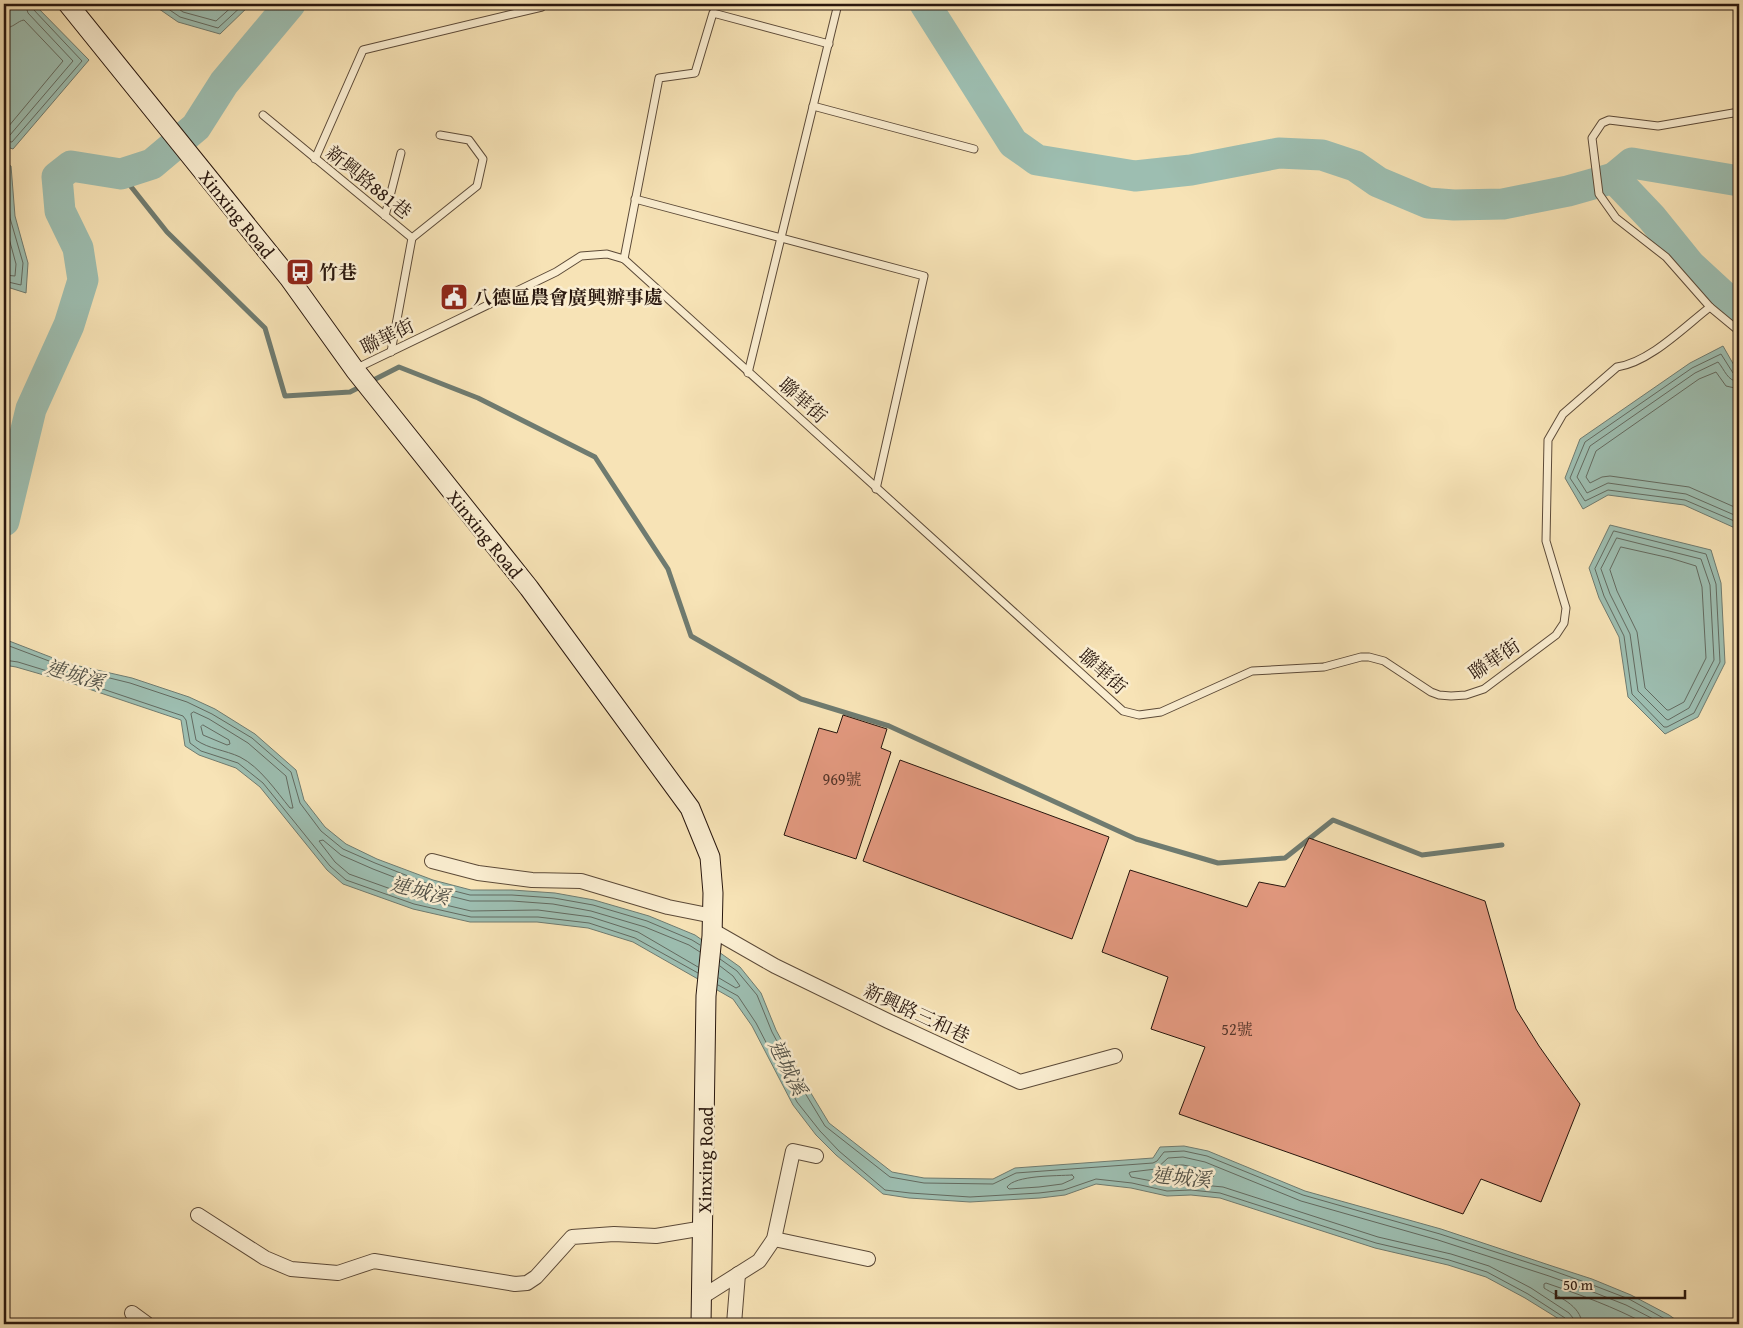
<svg xmlns="http://www.w3.org/2000/svg" width="1743" height="1328" viewBox="0 0 1743 1328" font-family="'Gentium Book Plus','Noto Serif TC',serif">
  <style>
    .water { fill: #9dbeb1; stroke: #6f7b70 }
    .lines { fill: none; stroke-linecap: round; stroke-linejoin: round }
    .shore { stroke: #636a60; stroke-width: 1 }
    .stream { stroke: #6f7b70; stroke-width: 5 }
    .river { stroke: #9dbeb1; stroke-width: 31 }
    .building { fill: #e1987e; stroke: #29170e }
    .lane-casing { stroke: #5c4a38; stroke-width: 9 }
    .street-casing { stroke: #5c4a38; stroke-width: 16 }
    .secondary-casing { stroke: #29170e; stroke-width: 21 }
    .lane { stroke: #faedd0; stroke-width: 7 }
    .street { stroke: #faedd0; stroke-width: 14 }
    .secondary { stroke: #faedd0; stroke-width: 19 }
    .labels { text-anchor: middle; dominant-baseline: central; stroke-width: 5; stroke-linejoin: round; paint-order: stroke }
    .number-label { font-size: 16px; fill: #57372a }
    .street-label { font-size: 19px; fill: #29170e; stroke: #faedd0 }
    .poi-label { font-size: 19px; font-weight: bold; fill: #29170e; stroke: #faedd0; text-anchor: start }
    .water-label { font-size: 20px; font-style: italic; fill: #525147; stroke: #faedd0 }
  </style>
  <rect width="100%" height="100%" fill="#f7e3b6"/>
  <filter id="stains"><feTurbulence type="fractalNoise" baseFrequency=".004" numOctaves="4"/><feColorMatrix values="0 0 0 0 .2 0 0 0 0 .09 0 0 0 0 .02 0 0 0 .5 -.17"/></filter>
  <radialGradient id="worn" r=".72"><stop offset=".6" stop-color="#630" stop-opacity="0"/><stop offset="1" stop-color="#630" stop-opacity=".3"/></radialGradient>
  <g class="water">
    <polygon points="9,4 34,4 89,60 13,149 4,146 4,14"/>
    <polygon points="152,4 251,4 220,34 178,22"/>
    <polygon points="4,163 11,166 15,216 28,263 26,293 4,286"/>
    <polygon points="1723,346 1739,374 1739,528 1735,528 1684,505 1608,495 1583,509 1565,478 1580,439 1690,363"/>
    <polygon points="1610,525 1711,550 1721,583 1725,663 1698,717 1665,734 1628,697 1619,637 1599,598 1589,568"/>
    <polygon points="4,639 66,663 132,678 189,697 215,709 255,734 296,770 304,800 325,827 346,844 377,859 433,880 471,890 512,890 555,893 594,900 649,916 695,935 740,967 761,993 776,1030 806,1085 829,1123 892,1172 924,1178 993,1179 1015,1168 1153,1158 1160,1147 1184,1146 1208,1151 1305,1191 1441,1229 1552,1266 1592,1279 1631,1295 1669,1315 1682,1324 1567,1324 1525,1298 1486,1277 1448,1265 1375,1248 1220,1198 1191,1195 1167,1196 1131,1188 1096,1184 1065,1195 1040,1198 970,1202 909,1198 883,1194 836,1155 816,1135 793,1105 752,1026 733,999 633,942 588,928 537,922 470,922 413,909 343,884 327,870 260,787 236,768 199,755 185,746 181,720 68,682 16,667 4,665"/>
  </g>
  <g class="lines">
    <g class="shore">
      <polyline points="161,4 180,17 218,28 244,4"/>
      <polyline points="172,4 183,12 216,21 235,4"/>
      <path d="M4 28C14 28 17 21 24 20L63 61 8 127 4 128"/>
      <polyline points="4,135 10,135 73,61 28,13 25,4"/>
      <polyline points="4,141 12,142 82,61 33,9 31,4"/>
      <polyline points="4,169 7,171 10,218 23,263 21,285 4,281"/>
      <polyline points="4,220 16,264 15,276 4,275"/>
      <polyline points="1739,376 1733,373 1721,354 1692,368 1585,442 1570,478 1585,501 1608,490 1685,500 1739,523"/>
      <path d="M1739 382C1727 381 1725 370 1718 362L1695 373 1590 446 1577 477 1587 493 1608 483 1686 494 1739 517"/>
      <polyline points="1739,389 1726,386 1716,372 1699,379 1596,451 1586,477 1590,483 1602,477 1610,476 1689,487 1739,509"/>
      <polygon points="1614,531 1706,554 1716,584 1720,662 1694,713 1667,727 1664,727 1632,694 1624,636 1604,596 1595,569"/>
      <polygon points="1617,538 1701,559 1710,585 1714,660 1689,708 1668,720 1666,719 1638,691 1630,634 1610,594 1601,569"/>
      <polygon points="1621,547 1670,558 1696,566 1702,587 1706,658 1684,702 1669,710 1667,710 1645,688 1637,632 1617,591 1610,570"/>
      <polyline points="4,644 65,667 130,683 187,702 212,714 252,738 291,772 300,803 321,831 343,849 375,863 431,885 470,895 512,895 554,898 593,905 647,921 692,940 700,945"/>
      <polyline points="4,660 18,662 70,678 183,716 186,720 190,743 201,751 238,763 263,783 330,866 346,880 414,904 471,917 538,917 589,923 635,938 698,973"/>
      <path d="M194 712 209 719 248 743 286 776 293 808H290C276 791 260 767 240 757 225 750 209 749 196 740L191 714Z"/>
      <polygon points="203,725 229,740 230,744 227,745 203,735 201,727"/>
      <polyline points="720,959 737,971 757,995 772,1032 802,1088 825,1126 890,1177 924,1183 993,1184 1016,1173 1153,1163 1157,1161 1164,1152 1184,1151 1207,1156 1303,1195 1440,1234 1551,1270 1590,1284 1629,1299 1674,1324"/>
      <polyline points="698,967 638,932 591,917 538,910 471,911 416,898 349,874 335,862 319,841 323,840 341,855 373,869 430,891 470,901 512,901 553,904 591,911 645,927 689,945 700,952"/>
      <polyline points="719,978 736,988 740,986 733,976 720,966"/>
      <polyline points="718,985 738,996 756,1023 797,1102 820,1131 839,1151 885,1190 910,1193 970,1197 1039,1193 1064,1190 1096,1179 1132,1183 1167,1191 1191,1190 1220,1193 1376,1243 1449,1260 1487,1272 1528,1294 1565,1318 1568,1324"/>
      <polygon points="1183,1165 1203,1169 1213,1173 1214,1176 1212,1178 1169,1177 1165,1175 1165,1173 1171,1166"/>
      <path d="M1072 1175 1074 1177 1073 1179 1062 1184 1039 1187 1009 1189 1007 1187C1015 1175 1057 1176 1072 1175Z"/>
      <polyline points="1574,1324 1573,1318 1569,1313 1531,1288 1489,1266 1451,1254 1378,1237 1223,1187 1192,1184 1168,1184 1131,1177 1129,1173 1131,1172 1156,1169 1168,1158 1183,1157 1205,1162 1301,1201 1438,1240 1549,1276 1588,1290 1626,1305 1663,1324"/>
      <path d="M1582 1324C1581 1305 1558 1297 1544 1288V1284L1546 1283C1581 1295 1614 1307 1646 1324"/>
    </g>
    <polyline class="stream" points="121,174 167,232 265,328 285,396 350,392 399,367 478,398 595,457 668,569 691,636 801,699 889,726 1136,839 1218,863 1285,858 1333,820 1422,855 1502,845"/>
    <g class="river">
      <polyline points="925,4 1013,143 1037,160 1135,176 1191,170 1279,153 1322,155 1355,166 1378,182 1428,203 1454,205 1503,204 1568,191 1614,178 1652,218 1690,265 1739,310"/>
      <polyline points="1614,178 1632,163 1739,181"/>
      <polyline points="4,521 31,409 69,325 83,280 78,248 60,211 57,177 71,166 121,174 152,164 196,127 224,83 290,4"/>
    </g>
  </g>
  <g class="building">
    <polygon points="843,715 887,729 881,748 891,752 856,859 784,835 819,728 837,733"/>
    <polygon points="900,760 1109,837 1072,939 863,861"/>
    <polygon points="1309,838 1485,901 1516,1009 1539,1046 1580,1104 1541,1202 1481,1179 1463,1214 1179,1114 1205,1047 1151,1029 1168,977 1102,952 1130,870 1247,907 1259,882 1285,887"/>
  </g>
  <g class="lines">
    <defs>
      <g id="lane">
        <polyline points="813,106 974,149"/>
        <polyline points="1739,112 1658,126 1609,120 1602,123 1592,138 1599,194 1616,218 1666,257 1710,307 1739,331"/>
        <polyline points="263,115 412,238 391,352"/>
        <polyline points="315,159 363,50 542,7"/>
        <polyline points="635,199 924,276 876,489"/>
        <polyline points="385,216 401,153"/>
        <polyline points="412,238 477,186 483,159 469,140 440,135"/>
        <polyline points="624,259 659,78 695,73 713,13 829,44"/>
        <path d="M355 369 556 272 581 256 607 254 624 259 1123 711 1139 715 1161 712 1252 671 1324 667 1361 657H1369L1384 661 1431 692 1439 695 1451 696 1466 695 1484 689 1556 635 1564 623 1566 608 1546 541 1548 440 1563 414 1617 367C1650 362 1684 327 1710 307"/>
        <polyline points="748,373 838,4"/>
      </g>
      <g id="street">
        <polyline points="432,861 478,873 532,880 581,881 668,907 713,916"/>
        <polyline points="712,930 775,966 888,1021 1020,1082 1115,1056"/>
        <polyline points="198,1215 265,1258 291,1269 338,1273 374,1261 515,1284 527,1283 536,1277 572,1237 614,1234 656,1236 704,1228"/>
        <polyline points="774,1239 868,1259"/>
        <polyline points="702,1297 759,1261 774,1239 793,1151 816,1156"/>
        <polyline points="132,1313 147,1324"/>
        <polyline points="734,1324 738,1274"/>
      </g>
      <polyline id="secondary" points="68,4 289,278 355,370 529,588 690,808 710,857 713,893 712,936 706,996 701,1324"/>
    </defs>
    <use href="#lane" class="lane-casing"/>
    <use href="#street" class="street-casing"/>
    <use href="#secondary" class="secondary-casing"/>
    <use href="#lane" class="lane"/>
    <use href="#street" class="street"/>
    <use href="#secondary" class="secondary"/>
  </g>
  <defs>
    <symbol id="bus-square" viewBox="-11 -11 22 22"><rect x="-9" y="-9" width="18" height="18" rx="4" fill="#8f2418" stroke="#faedd0"/><path d="M-5-6H5V4H4V6H2V4H-2V6H-4V4H-5ZM-3.5-4V0h7V-4ZM-3.5 1.2v1.5H-2V1.2ZM2 1.2v1.5H3.5V1.2Z" fill="#fff"/></symbol>
    <symbol id="civic-square" viewBox="-11 -11 22 22"><rect x="-9" y="-9" width="18" height="18" rx="4" fill="#8f2418" stroke="#faedd0"/><path d="M-.6-6.5H3V-4.5H.6V-3L4-1V1h2V6H-6V1h2V-1L-.6-3ZM-1.2 2.5V6h2.4V2.5Z" fill="#fff"/></symbol>
  </defs>
  <g fill-rule="evenodd">
    <use href="#bus-square" x="284" y="256" width="32" height="32"/>
    <use href="#civic-square" x="438" y="281" width="32" height="32"/>
  </g>
  <g class="labels">
    <g class="number-label">
      <text x="842" y="779">969號</text>
      <text x="1237" y="1029">52號</text>
    </g>
    <g class="street-label">
      <text transform="translate(369 182) rotate(39)">新興路881巷</text>
      <text transform="translate(237 214) rotate(51)">Xinxing Road</text>
      <text transform="translate(387 336) rotate(-26)">聯華街</text>
      <text transform="translate(803 400) rotate(42)">聯華街</text>
      <text transform="translate(485 534) rotate(51)">Xinxing Road</text>
      <text transform="translate(1494 659) rotate(-34)">聯華街</text>
      <text transform="translate(1103 671) rotate(42)">聯華街</text>
      <text transform="translate(917 1013) rotate(25)">新興路三和巷</text>
      <text transform="translate(705 1160) rotate(-89)">Xinxing Road</text>
    </g>
    <g class="poi-label">
      <text x="319" y="272">竹巷</text>
      <text x="473" y="297">八德區農會廣興辦事處</text>
    </g>
    <g class="water-label">
      <text transform="translate(75 674) rotate(17)">連城溪</text>
      <text transform="translate(420 890) rotate(14)">連城溪</text>
      <text transform="translate(788 1067) rotate(63)">連城溪</text>
      <text transform="translate(1181 1177) rotate(5)">連城溪</text>
    </g>
  </g>
  <rect width="1743" height="1328" fill="none" stroke="#f7e3b6" stroke-width="20"/>
  <rect x="5" y="5" width="1733" height="1318" fill="none" stroke="#29170e" stroke-width="2.5"/>
  <rect x="10" y="10" width="1723" height="1308" fill="none" stroke="#29170e"/>
  <path d="M1556 1290v8h129v-8" fill="none" stroke="#29170e" stroke-width="2.5"/>
  <text x="1563" y="1290" font-size="15" fill="#29170e" stroke="#faedd0" stroke-width="4" paint-order="stroke">50 m</text>
  <rect width="100%" height="100%" filter="url(#stains)"/>
  <rect width="100%" height="100%" fill="url(#worn)"/>
</svg>
